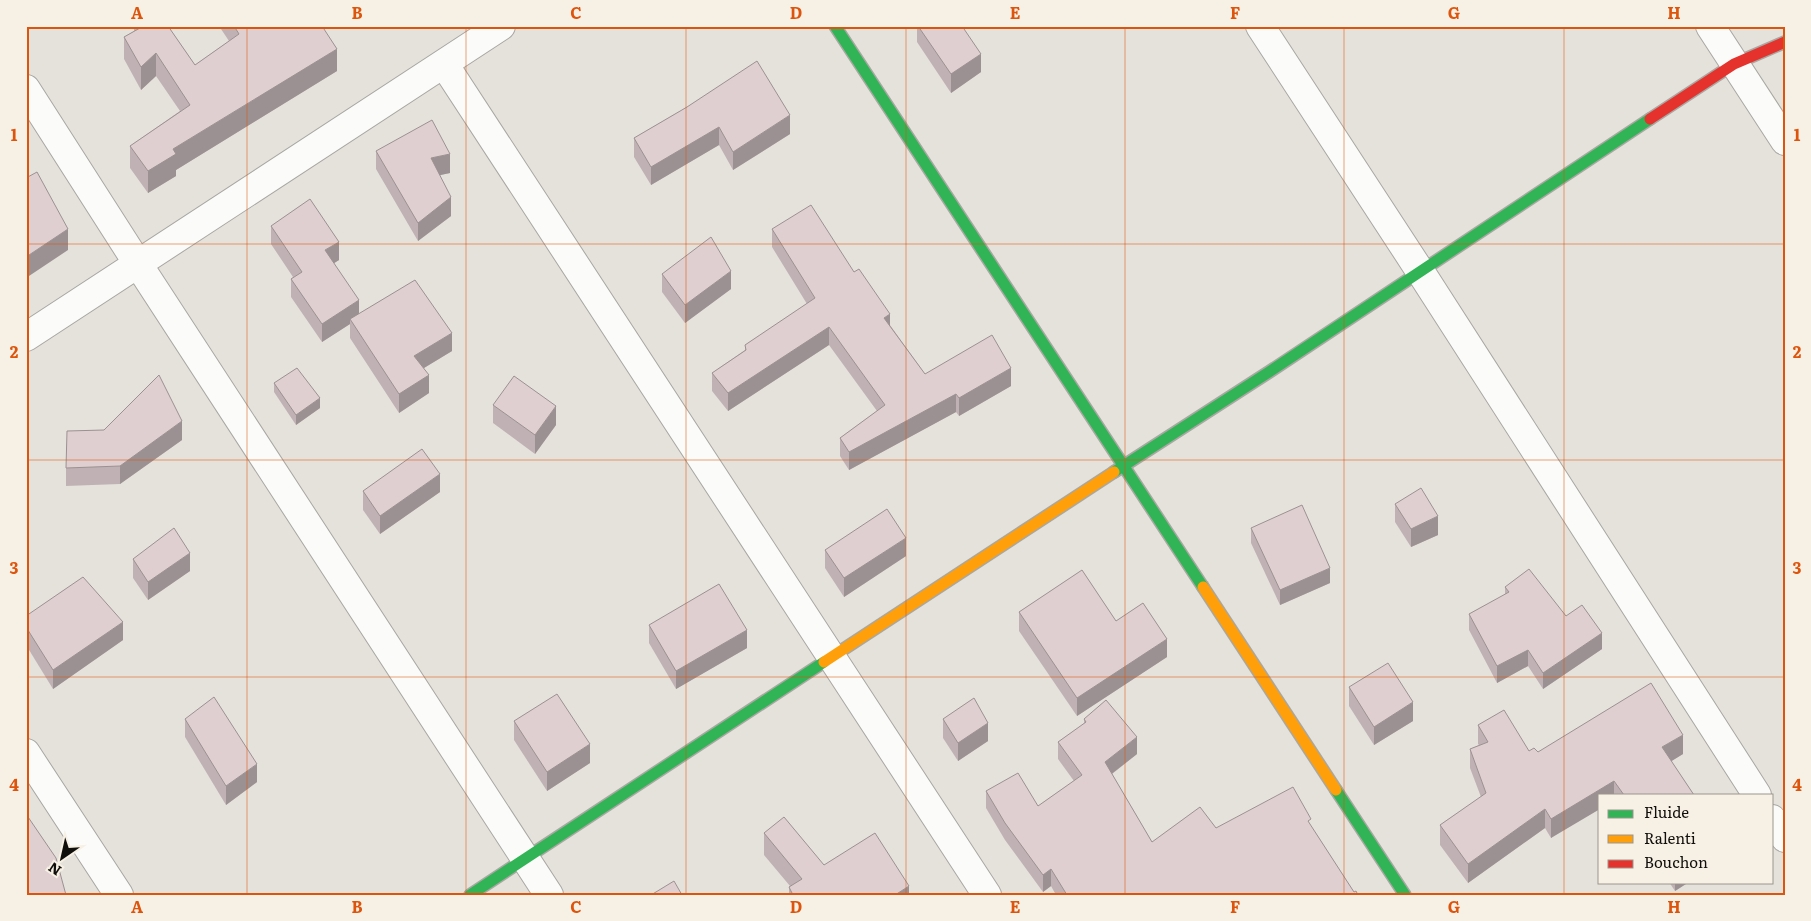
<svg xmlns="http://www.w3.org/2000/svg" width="1811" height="921" viewBox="0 0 1811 921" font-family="Literata,serif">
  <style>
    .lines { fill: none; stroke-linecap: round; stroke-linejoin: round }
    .street-casing { stroke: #a9a7a2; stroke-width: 30 }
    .fast-casing { stroke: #a9a7a2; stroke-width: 14 }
    .slow-casing { stroke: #a9a7a2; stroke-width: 14 }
    .jam-casing { stroke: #a9a7a2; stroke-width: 14 }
    .street { stroke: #fbfbfa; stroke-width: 28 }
    .fast { stroke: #30b455; stroke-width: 11 }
    .slow { stroke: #ff9f0a; stroke-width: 11 }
    .jam { stroke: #e5322d; stroke-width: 11 }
    .wall { fill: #c0b2b4 }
    .shaded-wall { fill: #9c9192 }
    .building { fill: #dfcfd1; stroke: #9c9192 }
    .grid { fill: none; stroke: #dd550c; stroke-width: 1; stroke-opacity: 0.55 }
    .neatline { fill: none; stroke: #dd550c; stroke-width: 2 }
    .grid-label { font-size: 16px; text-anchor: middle; font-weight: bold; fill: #dd550c }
  </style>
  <rect width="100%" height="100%" fill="#e5e2dc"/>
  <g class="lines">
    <defs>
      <g id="street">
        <polyline points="1260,26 1420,271 1757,795"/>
        <polyline points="1710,26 1785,141"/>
        <polyline points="444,64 987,895"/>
        <polyline points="26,89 138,264 549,895"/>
        <polyline points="26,337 501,26"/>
        <polyline points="26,753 119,895"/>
        <polyline points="1772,819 1785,838"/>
      </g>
      <g id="fast">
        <polyline points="835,26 1203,587"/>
        <polyline points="1114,472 1269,372 1650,119"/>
        <polyline points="1336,790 1405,895"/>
        <polyline points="470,895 824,662"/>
      </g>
      <g id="slow">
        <polyline points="1203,587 1336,790"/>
        <polyline points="824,662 1114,472"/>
      </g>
      <polyline id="jam" points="1650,119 1734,64 1785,42"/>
    </defs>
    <use href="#street" class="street-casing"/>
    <use href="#fast" class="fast-casing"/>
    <use href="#slow" class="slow-casing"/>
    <use href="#jam" class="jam-casing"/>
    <use href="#street" class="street"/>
    <use href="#fast" class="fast"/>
    <use href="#slow" class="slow"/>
    <use href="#jam" class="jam"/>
  </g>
  <g class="wall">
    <polygon points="134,26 168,26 195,65 229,41 219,26 322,26 337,71 176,170 176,176 148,193 130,168 130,146 180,111 156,76 141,90 124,59 124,37 134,31"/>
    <polygon points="917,26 962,26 981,72 951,93 917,42"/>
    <polygon points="687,107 790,134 733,170 719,145 651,185 634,157 634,138"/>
    <polygon points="376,151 450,173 440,175 451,216 418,241 376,169"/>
    <polygon points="271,226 339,260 334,263 359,314 452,351 424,368 429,393 399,413 350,338 350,324 322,342 291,297 291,279 293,277 271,244"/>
    <polygon points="772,229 854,272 890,325 925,374 1011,386 959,416 956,412 849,470 840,456 840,438 877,411 829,345 728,411 712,391 712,373 745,350 745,345 807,304 772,247"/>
    <polygon points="662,274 731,289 685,323 662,292"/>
    <polygon points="274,383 320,408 296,425 274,392"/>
    <polygon points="493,405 556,425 535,454 493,423"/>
    <polygon points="104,430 182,440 120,484 66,486 66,468"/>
    <polygon points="363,491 440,492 380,534 363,510"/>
    <polygon points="1395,504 1438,535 1411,547 1395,522"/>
    <polygon points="1251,528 1330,583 1280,605 1251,543"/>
    <polygon points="825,550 906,556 844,597 825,568"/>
    <polygon points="133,559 190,571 148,600 133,578"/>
    <polygon points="1505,587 1566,616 1602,649 1543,689 1528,666 1497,683 1469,630 1469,614 1505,595"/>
    <polygon points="1019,612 1116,621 1167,657 1077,716 1019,631"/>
    <polygon points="26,616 123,640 53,689 26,645"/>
    <polygon points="649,625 747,648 676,689 649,643"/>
    <polygon points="1349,687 1413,721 1374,745 1349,706"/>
    <polygon points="185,719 257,782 226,805 185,737"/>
    <polygon points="943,719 988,741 958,761 943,738"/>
    <polygon points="1084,719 1137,754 1112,774 1152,842 1216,828 1311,826 1354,892 1358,895 1056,895 1051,886 1043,892 1005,840 986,808 986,791 1038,806 1074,781 1058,759 1058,742 1084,724"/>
    <polygon points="514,721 590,763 547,791 514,740"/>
    <polygon points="1478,725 1529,751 1538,752 1683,754 1671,761 1694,795 1600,795 1551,838 1545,828 1468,883 1440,845 1440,825 1481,797 1470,768 1470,749 1479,745 1478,744"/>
    <polygon points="764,833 824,865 909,895 789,895 789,887 790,886 764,855"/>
    <polygon points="1669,882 1689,882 1675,891"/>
  </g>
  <g class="shaded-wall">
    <polygon points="337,49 337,71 176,170 176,176 148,193 148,171 173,149"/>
    <polygon points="156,53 156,76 141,90 141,67"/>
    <polygon points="981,54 981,72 951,93 951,74"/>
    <polygon points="790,115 790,134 733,170 733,152"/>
    <polygon points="719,127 719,145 651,185 651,167"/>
    <polygon points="450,154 450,173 431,177 431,158"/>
    <polygon points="451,197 451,216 418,241 418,223"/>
    <polygon points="68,229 68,250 26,278 26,257"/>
    <polygon points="339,242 339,260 325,269 325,250"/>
    <polygon points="731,271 731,289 685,323 685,305"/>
    <polygon points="359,300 359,318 350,319 350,324 322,342 322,324"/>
    <polygon points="890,314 890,332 884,318"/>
    <polygon points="829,327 829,345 728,411 728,393"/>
    <polygon points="452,333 452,351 414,374 414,356"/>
    <polygon points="1011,368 1011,386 959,416 959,398"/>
    <polygon points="429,375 429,393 399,413 399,394"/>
    <polygon points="956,394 956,412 849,470 849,452"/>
    <polygon points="320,398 320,408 296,425 296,415"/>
    <polygon points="556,406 556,425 535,454 535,435"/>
    <polygon points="182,421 182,440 120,484 120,466"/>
    <polygon points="440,474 440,492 380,534 380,516"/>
    <polygon points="1438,516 1438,535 1411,547 1411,529"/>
    <polygon points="906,538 906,556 844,597 844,578"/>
    <polygon points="190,553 190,571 148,600 148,582"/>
    <polygon points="1330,568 1330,583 1280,605 1280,590"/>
    <polygon points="123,622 123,640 53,689 53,670"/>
    <polygon points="747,630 747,648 676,689 676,671"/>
    <polygon points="1602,633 1602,649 1543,689 1543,673"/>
    <polygon points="1167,639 1167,657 1077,716 1077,698"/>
    <polygon points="1528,650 1528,666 1497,683 1497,666"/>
    <polygon points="1413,702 1413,721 1374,745 1374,727"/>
    <polygon points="988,723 988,741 958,761 958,743"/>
    <polygon points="1683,735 1683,754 1662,767 1662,747"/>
    <polygon points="1137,737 1137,754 1105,779 1105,762"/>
    <polygon points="590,744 590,763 547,791 547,772"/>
    <polygon points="257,764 257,782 226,805 226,786"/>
    <polygon points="1614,781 1614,795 1600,795 1600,809 1551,838 1551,819"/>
    <polygon points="1545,809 1545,828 1468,883 1468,864"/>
    <polygon points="1051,869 1051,886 1043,892 1043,875"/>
    <polygon points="1675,882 1689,882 1675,891"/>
    <polygon points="909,886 909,895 895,895"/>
  </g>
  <g class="building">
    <polygon points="138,26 168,26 195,65 239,34 234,26 322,26 337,49 173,149 176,154 148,171 130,146 190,105 156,53 141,67 124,37 140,28"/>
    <polygon points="918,26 962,26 981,54 951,74"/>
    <polygon points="757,61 790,115 733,152 719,127 651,167 634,138 687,107"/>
    <polygon points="432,120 450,154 431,158 451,197 418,223 376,151"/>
    <polygon points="37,172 68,229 26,257 26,178"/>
    <polygon points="310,199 339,242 325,250 359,300 322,324 291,279 302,272 271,226"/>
    <polygon points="811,205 854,272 859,269 890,314 884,318 925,374 992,335 1011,368 959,398 956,394 849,452 840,438 885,405 829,327 728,393 712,373 746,350 745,345 815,298 772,229"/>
    <polygon points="711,237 731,271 685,305 662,274"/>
    <polygon points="415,280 452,333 414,356 429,375 399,394 350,319"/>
    <polygon points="297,368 320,398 296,415 274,383"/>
    <polygon points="159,375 182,421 120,466 66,468 67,431 104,430"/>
    <polygon points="514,376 556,406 535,435 493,405"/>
    <polygon points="422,449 440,474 380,516 363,491"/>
    <polygon points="1421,488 1438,516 1411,529 1395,504"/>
    <polygon points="1302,505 1330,568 1280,590 1251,528"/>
    <polygon points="887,509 906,538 844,578 825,550"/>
    <polygon points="174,528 190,553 148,582 133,559"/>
    <polygon points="1529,569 1566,616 1582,605 1602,633 1543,673 1528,650 1497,666 1469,614 1509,592 1505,587"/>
    <polygon points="1082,570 1116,621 1143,603 1167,639 1077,698 1019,612"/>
    <polygon points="83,577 123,622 53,670 26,627 26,616"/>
    <polygon points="719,584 747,630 676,671 649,625"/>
    <polygon points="1388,663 1413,702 1374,727 1349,687"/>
    <polygon points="1651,683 1683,735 1662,747 1694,795 1624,795 1614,781 1551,819 1545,809 1468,864 1440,825 1486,793 1470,749 1488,742 1478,725 1504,710 1529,751 1534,748 1538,752"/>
    <polygon points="557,694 590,744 547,772 514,721"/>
    <polygon points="214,697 257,764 226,786 185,719"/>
    <polygon points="974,698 988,723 958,743 943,719"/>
    <polygon points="1106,700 1137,737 1105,762 1152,842 1200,807 1216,828 1293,787 1311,819 1308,821 1354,892 1356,891 1358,895 1067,895 1051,869 1043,875 1005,823 986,791 1018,773 1038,806 1082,775 1058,742 1086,722 1084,719"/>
    <polygon points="26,814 56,858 66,895 26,895"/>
    <polygon points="784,817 824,865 875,833 909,886 895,895 790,895 792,893 789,887 802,879 764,833"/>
    <polygon points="674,881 682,895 651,895"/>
  </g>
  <path class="grid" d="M247 26V895M466 26V895M686 26V895M906 26V895M1125 26V895M1344 26V895M1564 26V895M26 244H1785M26 460H1785M26 677H1785"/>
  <rect width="1811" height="921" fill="none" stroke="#f7f0e5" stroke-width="55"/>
  <rect x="1598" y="794" width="175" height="90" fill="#f7f0e5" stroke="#9b968e"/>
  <rect x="1608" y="810" width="25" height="8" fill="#30b455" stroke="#9b968e"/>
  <text x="1644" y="818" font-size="15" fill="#110f0b">Fluide</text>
  <rect x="1608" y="835" width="25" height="8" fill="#ff9f0a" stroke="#9b968e"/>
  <text x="1644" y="844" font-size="15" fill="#110f0b">Ralenti</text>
  <rect x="1608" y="860" width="25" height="8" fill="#e5322d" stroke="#9b968e"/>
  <text x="1644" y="868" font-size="15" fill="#110f0b">Bouchon</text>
  <g transform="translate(62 858) rotate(214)" stroke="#f7f0e5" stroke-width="4" paint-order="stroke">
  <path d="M0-4L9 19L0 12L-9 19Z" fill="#110f0b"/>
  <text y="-8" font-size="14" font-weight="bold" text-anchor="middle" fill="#110f0b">N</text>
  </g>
  <rect x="28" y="28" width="1756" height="866" class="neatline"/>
  <g class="grid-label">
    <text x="137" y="19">A</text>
    <text x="357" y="19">B</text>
    <text x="576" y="19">C</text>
    <text x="796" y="19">D</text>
    <text x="1015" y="19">E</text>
    <text x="1235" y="19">F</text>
    <text x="1454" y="19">G</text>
    <text x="1674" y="19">H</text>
    <text x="14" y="141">1</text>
    <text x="1797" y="141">1</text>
    <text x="14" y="358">2</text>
    <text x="1797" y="358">2</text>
    <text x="14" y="574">3</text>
    <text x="1797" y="574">3</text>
    <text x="14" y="791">4</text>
    <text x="1797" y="791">4</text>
    <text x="137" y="913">A</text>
    <text x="357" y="913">B</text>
    <text x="576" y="913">C</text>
    <text x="796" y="913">D</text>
    <text x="1015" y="913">E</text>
    <text x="1235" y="913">F</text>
    <text x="1454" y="913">G</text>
    <text x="1674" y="913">H</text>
  </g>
</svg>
